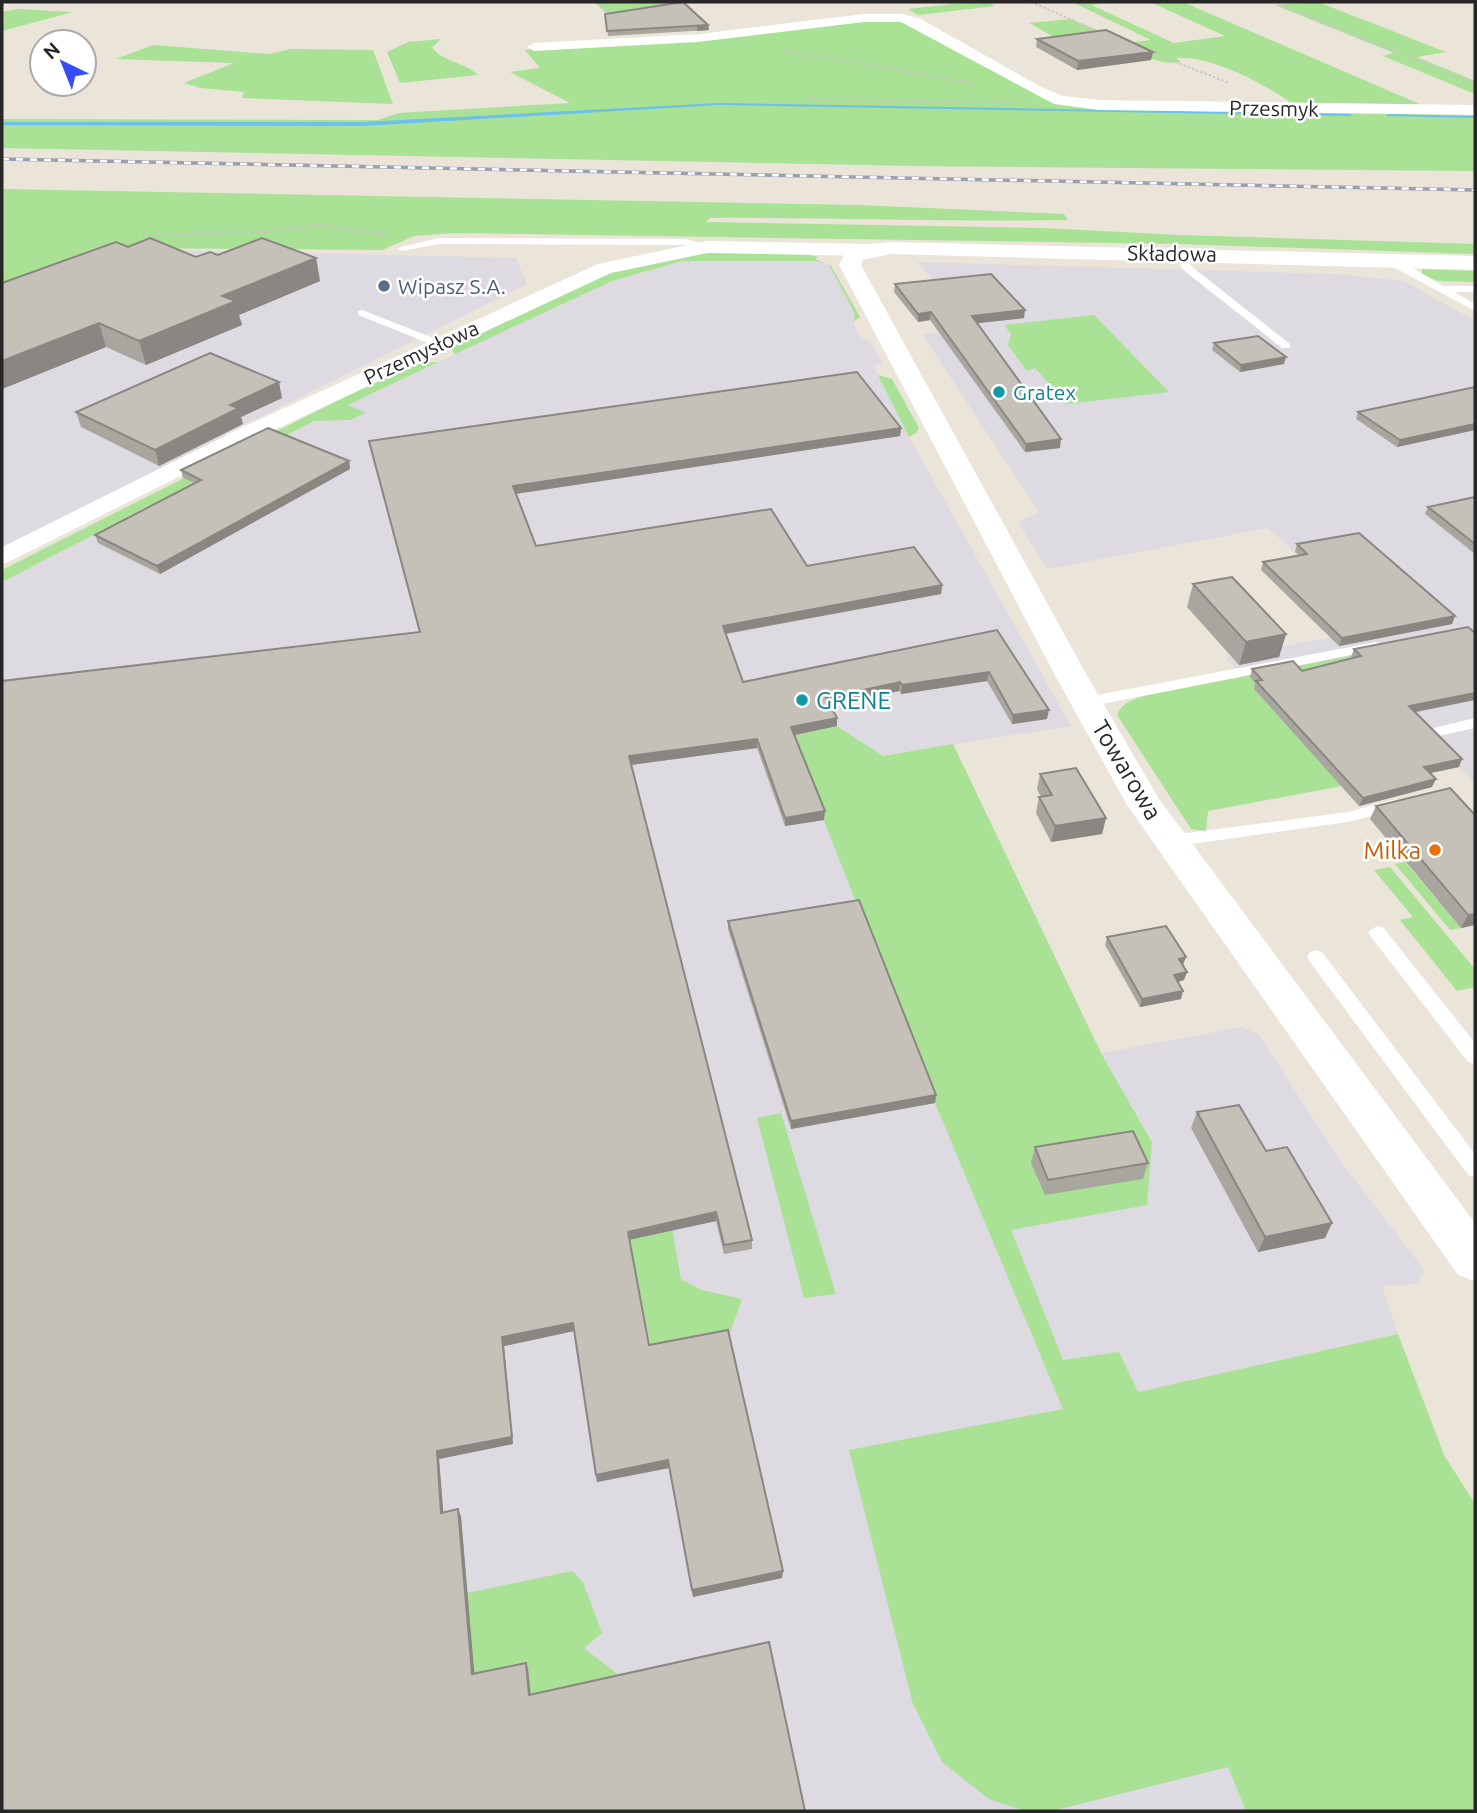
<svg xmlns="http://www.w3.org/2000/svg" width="1477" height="1813" viewBox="0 0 1477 1813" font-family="Ubuntu,sans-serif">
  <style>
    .industrial { fill: #dddae2 }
    .green { fill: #a9e195 }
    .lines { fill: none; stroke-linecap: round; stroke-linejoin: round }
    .stream { fill: #6bc0ed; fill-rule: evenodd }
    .path-far1 { stroke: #c7c7c7; stroke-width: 2; stroke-dasharray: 2.5 2; stroke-linecap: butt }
    .path { stroke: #c7c7c7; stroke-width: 2.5; stroke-dasharray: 2.5 2; stroke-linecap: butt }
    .service { fill: #fff; fill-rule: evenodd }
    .minor { fill: #fff; fill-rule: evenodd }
    .tertiary { fill: #fff; fill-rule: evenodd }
    .rail-casing { stroke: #9c9db2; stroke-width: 3.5 }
    .rail { stroke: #fff; stroke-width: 2.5; stroke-dasharray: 7; stroke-linecap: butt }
    .wall { fill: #a9a69f }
    .shaded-wall { fill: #8a8782 }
    .building { fill: #c5c1b9; stroke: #8a8782; stroke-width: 2 }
    .service-dot { fill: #5c6f8a; stroke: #fff; stroke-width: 2.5 }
    .culture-dot { fill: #0f9aa8; stroke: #fff; stroke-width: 2.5 }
    .food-dot { fill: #e8710a; stroke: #fff; stroke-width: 2.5 }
    .labels { text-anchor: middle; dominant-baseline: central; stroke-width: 5; stroke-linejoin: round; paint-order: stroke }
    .far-street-label { font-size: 21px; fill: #272727; stroke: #fff }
    .far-service-label { font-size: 21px; fill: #4e5e75; stroke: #fff; text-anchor: start }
    .far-culture-label { font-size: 21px; fill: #0d838f; stroke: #fff; text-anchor: start }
    .culture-label { font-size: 24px; fill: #0d838f; stroke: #fff; text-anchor: start }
    .street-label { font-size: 24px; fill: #272727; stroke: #fff }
    .food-label { font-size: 24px; fill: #c56008; stroke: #fff; text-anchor: end }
  </style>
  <rect width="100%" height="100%" fill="#eae4d9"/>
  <g class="industrial">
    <polygon points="96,248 516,258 527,284 224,435 229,438 2,550 2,283"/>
    <polygon points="682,261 818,261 829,265 855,314 853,320 859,336 872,344 883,364 873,365 909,437 1071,726 822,765 1152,1141 1101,1053 1243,1027 1259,1035 1341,1162 1425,1271 1416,1284 1382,1286 1398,1334 1138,1392 1063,1360 1246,1811 2,1811 2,582 314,421 350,420 365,413 347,406 571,298 612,281"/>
    <polygon points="917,262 1334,274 1404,281 1475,321 1475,784 1459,767 1346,791 1225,657 1378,629 1268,528 1047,569 1018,522 1039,512 922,334 975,328"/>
  </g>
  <g class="green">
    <polygon points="594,2 670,2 677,4 606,13"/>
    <polygon points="972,2 989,2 995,6 918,15 908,9"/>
    <path d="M1072 2H1116L1091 5 1174 43 1225 36 1150 2H1183L1431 109 1475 110V171L914 166 2 148V119L378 120 398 113 570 103 510 72 540 68 525 50 883 16 914 21 1062 103 1294 105C1266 84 1210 55 1176 58L1181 62C1152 67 1133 46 1106 38 1094 35 1080 44 1068 42 1056 40 1040 28 1029 23L1071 19 1125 43 1151 40Z"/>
    <polygon points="1318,2 1446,52 1417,57 1475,81 1475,94 1383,56 1394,53 1275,5"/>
    <polygon points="18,9 72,12 73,12 2,31 2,12"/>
    <path d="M441 39 432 47C442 62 465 62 478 75L400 83 387 52 408 42Z"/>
    <polygon points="153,45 269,54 291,49 373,50 393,104 242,98 244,92 201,88 184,83 234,63 116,59"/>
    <path d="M2 189 860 205 1064 214 1068 220C948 222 829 217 710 218L706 222 1044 228 1179 235 1475 244V254L1178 244 453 233 414 236 382 250 96 248 2 283Z"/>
    <polygon points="710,253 803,253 818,257 815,259 831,266 860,317 853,322 855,314 829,265 818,261 682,261 612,281 455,354 452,350 454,344 605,273 677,256"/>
    <polygon points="1422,269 1475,271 1475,282 1438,281 1422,274"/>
    <polygon points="1094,315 1169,392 1067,404 1035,368 1027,371 1008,345 1011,334 1004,325"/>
    <polygon points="418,362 438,362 348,405 366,413 350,420 314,421 2,582 2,570 408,365"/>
    <polygon points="878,375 892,379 919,428 916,433 909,437"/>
    <path d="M1475 632V645L1254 689 1342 786 1208 811 1206 831 1191 829 1117 715C1122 702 1134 699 1147 695Z"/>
    <polygon points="837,726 883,756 953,744 1101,1053 1152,1142 1147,1205 1011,1230 1063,1360 1119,1352 1138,1392 1398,1334 1444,1455 1475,1504 1475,1811 1246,1811 1228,1767 1052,1811 1025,1811 989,1799 942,1762 913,1704 849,1450 1063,1409 935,1103 808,780 770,740"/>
    <polygon points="1405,862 1461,928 1450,930 1395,864"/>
    <polygon points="1390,867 1475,969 1475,987 1457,991 1400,920 1413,917 1374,870"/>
    <polygon points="781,1113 836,1294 804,1298 757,1118"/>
    <polygon points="617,1174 672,1229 681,1279 702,1290 742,1299 728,1338 652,1353"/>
    <polygon points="572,1571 583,1582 602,1633 584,1648 625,1680 531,1701 528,1669 476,1701 467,1593"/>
  </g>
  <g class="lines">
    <g class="stream">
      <polygon points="719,103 1350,114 1352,115 1350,116 719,105 363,126 2,125 2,122 363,122"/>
      <polygon points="1388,114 1475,116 1475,118 1386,116"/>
    </g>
    <g class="path-far1">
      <polyline points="596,2 612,16"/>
      <polyline points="1031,2 1102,33"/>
      <polyline points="1283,6 1475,84"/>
      <polyline points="783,50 978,84"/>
      <polyline points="1150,52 1229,83"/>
      <polyline points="808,99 1012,102"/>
    </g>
    <polyline class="path" points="143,235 260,232 318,225 390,235"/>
    <g class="service">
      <polygon points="439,238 686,239 712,247 707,250 686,245 439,244 402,251 397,248"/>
      <polygon points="1178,251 1184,251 1191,266 1290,344 1290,348 1282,348 1182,269"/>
      <polygon points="1395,257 1443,286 1475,286 1475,292 1454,292 1475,304 1475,311 1395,268 1390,260"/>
      <polygon points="362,310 441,341 442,343 433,345 358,315 358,311"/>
      <polygon points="1376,642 1383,646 1381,649 1087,707 1079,702 1087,697"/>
      <polygon points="1475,718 1475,728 1439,736 1431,731 1434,728"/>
      <polygon points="1396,799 1404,804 1402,808 1348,822 1171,847 1163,841 1171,835 1348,812"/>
      <polygon points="1377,926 1383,927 1475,1043 1475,1064 1468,1062 1371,937 1368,932"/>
      <polygon points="1316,950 1322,952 1475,1154 1475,1177 1468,1175 1310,962 1307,957 1310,952"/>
    </g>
    <g class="minor">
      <polygon points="864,14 902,14 921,19 1041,87 1063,96 1099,100 1475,105 1475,115 1099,110 1054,104 901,22 864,22 697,42 534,51 527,47 534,43 697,34"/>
      <polygon points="707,241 868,244 878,250 868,256 707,253 611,273 259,437 2,565 2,547 243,427 598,264"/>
    </g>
    <polygon class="tertiary" points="891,242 1475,256 1475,270 891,254 863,260 861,265 1089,679 1159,799 1475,1223 1475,1281 1458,1275 1127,805 1057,679 839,265 846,251 868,244"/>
    <defs>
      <polyline id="rail" points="2,159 1475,190"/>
    </defs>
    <use href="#rail" class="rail-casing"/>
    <use href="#rail" class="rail"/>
  </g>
  <g class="wall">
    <polygon points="605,14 708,25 709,30 608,36"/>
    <polygon points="1037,39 1153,52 1151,60 1077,70 1036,47"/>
    <polygon points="128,247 196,257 218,255 316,258 320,281 239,315 242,325 146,365 106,347 2,389 2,283"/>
    <polygon points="895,284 1024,318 977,323 1060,448 1025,452 930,320 918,322 894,292"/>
    <polygon points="1214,343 1284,364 1240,372 1212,350"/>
    <polygon points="1475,387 1475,430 1397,447 1356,419 1358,412"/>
    <polygon points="282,398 241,417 243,424 159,466 81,427 76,412"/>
    <polygon points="901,428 900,436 516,494 536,546 807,566 942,585 941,594 726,634 743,682 997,630 1047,719 1012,724 987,681 901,694 899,691 830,705 837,718 837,726 794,735 824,820 785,826 757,748 631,765 752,1240 752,1249 724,1254 716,1221 629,1240 649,1345 782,1578 693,1597 669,1468 597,1482 574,1331 504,1346 513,1444 439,1459 443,1512 458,1509 461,1517 474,1674 526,1663 528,1669 531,1694 2,1811 419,632 369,441"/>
    <polygon points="349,461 350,469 160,574 98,543 95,535 195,483 183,478 181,470"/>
    <polygon points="1475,497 1475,554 1425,514 1428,507"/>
    <polygon points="1297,544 1455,616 1452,624 1339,646 1261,570 1263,562 1299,555 1295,552"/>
    <polygon points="1193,584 1286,634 1279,657 1239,665 1187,607"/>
    <polygon points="1354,649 1415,712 1459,767 1430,773 1432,787 1359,806 1254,689 1255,683 1250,677 1252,669 1302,671 1353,659 1351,657"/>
    <polygon points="1040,774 1106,818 1102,834 1051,842 1036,813 1039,797 1041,797 1037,789"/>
    <polygon points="1376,806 1475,925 1461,928 1370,819"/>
    <polygon points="728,921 936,1095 935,1103 791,1129 728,929"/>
    <polygon points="1107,937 1183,965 1187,972 1184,980 1178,982 1181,999 1140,1007 1105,945"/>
    <polygon points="1197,1112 1332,1223 1325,1238 1258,1252 1191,1128"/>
    <polygon points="1035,1147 1148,1163 1143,1179 1045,1195 1031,1163"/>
  </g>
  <g class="shaded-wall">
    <polygon points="708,25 709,30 697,31 697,26"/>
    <polygon points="1153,52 1151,60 1077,70 1078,61"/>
    <polygon points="316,258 320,281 239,315 242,325 146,365 139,341 222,296"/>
    <polygon points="1025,310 1024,318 971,324 972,316"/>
    <polygon points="931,312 930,320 918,322 918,314"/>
    <polygon points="99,323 106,347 2,389 2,361"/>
    <polygon points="1286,357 1284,364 1240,372 1241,365"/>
    <polygon points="279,382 282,398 241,417 243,424 159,466 155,450 230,405"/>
    <polygon points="1475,424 1475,430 1397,447 1400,440"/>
    <polygon points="901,428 900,436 514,494 513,486"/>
    <polygon points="1061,439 1060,448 1025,452 1026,444"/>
    <polygon points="349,461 350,469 160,574 157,566"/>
    <polygon points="942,585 941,594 723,634 723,626"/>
    <polygon points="1455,616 1452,624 1339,646 1342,638"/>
    <polygon points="1286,634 1279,657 1239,665 1246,642"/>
    <polygon points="989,672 987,681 901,694 902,685"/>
    <polygon points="900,682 899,691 825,706 826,698"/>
    <polygon points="1475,693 1475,700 1406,714 1409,706"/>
    <polygon points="1049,710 1047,719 1012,724 1013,715"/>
    <polygon points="837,718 837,726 790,736 791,727"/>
    <polygon points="757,739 757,748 630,765 629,756"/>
    <polygon points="1462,759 1459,767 1421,775 1424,767"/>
    <polygon points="1436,779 1432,787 1359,806 1363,798"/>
    <polygon points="825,811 824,820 785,826 785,818"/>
    <polygon points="1106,818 1102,834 1051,842 1055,826"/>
    <polygon points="1475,914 1475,925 1461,928 1468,915"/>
    <polygon points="1186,957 1183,965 1179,959"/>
    <polygon points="1187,972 1184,980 1171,983 1174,975"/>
    <polygon points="1183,991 1181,999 1140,1007 1142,999"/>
    <polygon points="936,1095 935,1103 791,1129 791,1121"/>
    <polygon points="716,1212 716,1221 628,1240 628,1232"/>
    <polygon points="1332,1223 1325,1238 1258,1252 1265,1237"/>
    <polygon points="573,1323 574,1331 504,1346 513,1444 439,1459 444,1520 441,1513 437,1451 502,1337"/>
    <polygon points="668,1460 669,1468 597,1482 596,1475"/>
    <polygon points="458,1509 461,1517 475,1681 472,1674"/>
    <polygon points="783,1571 782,1578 693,1597 692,1590"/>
    <polygon points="526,1663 528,1669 531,1701 529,1695"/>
  </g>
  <g class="building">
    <polygon points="683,2 708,25 607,31 605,14"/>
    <polygon points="1106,30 1153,52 1078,61 1037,39"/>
    <polygon points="150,238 196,257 210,252 218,255 262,238 316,258 222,296 236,301 139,341 99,323 2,361 2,283 116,242 128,247"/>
    <polygon points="991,274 1025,310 972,316 1061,439 1026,444 931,312 918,314 895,284"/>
    <polygon points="1258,336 1286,357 1241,365 1214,343"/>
    <polygon points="210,353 279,382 230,405 239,408 155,450 76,412"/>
    <polygon points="857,372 901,428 513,486 536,546 771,509 807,566 914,547 942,585 723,626 743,682 997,630 1049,710 1013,715 989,672 902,685 900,682 826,698 837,718 791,727 825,811 785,818 757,739 629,756 752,1240 724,1245 716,1212 628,1232 649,1345 728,1330 783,1571 692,1590 668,1460 596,1475 573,1323 502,1337 512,1437 437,1451 441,1513 458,1509 472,1674 526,1663 529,1695 769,1642 805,1811 2,1811 2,681 420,632 369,441"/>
    <polygon points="1475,387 1475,424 1400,440 1358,412"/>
    <polygon points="268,428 349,461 157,566 95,535 201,480 181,470"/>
    <polygon points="1475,497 1475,544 1428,507"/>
    <polygon points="1359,533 1455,616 1342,638 1263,562 1307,554 1297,544"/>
    <polygon points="1232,577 1286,634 1246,642 1193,584"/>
    <polygon points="1468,627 1475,633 1475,693 1409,706 1462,759 1424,767 1436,779 1363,798 1256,681 1262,680 1252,669 1293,661 1302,671 1361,656 1354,649"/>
    <polygon points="1076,768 1106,818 1055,826 1039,797 1052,795 1040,774"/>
    <polygon points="1450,788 1475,815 1475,914 1468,915 1376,806"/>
    <polygon points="859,900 936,1095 791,1121 728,921"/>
    <polygon points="1166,926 1186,957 1179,959 1187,972 1174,975 1183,991 1142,999 1107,937"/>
    <polygon points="1239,1105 1266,1151 1287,1147 1332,1223 1265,1237 1197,1112"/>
    <polygon points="1133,1131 1148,1163 1048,1180 1035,1147"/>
  </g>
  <circle class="service-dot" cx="384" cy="286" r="7"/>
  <g class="culture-dot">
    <circle cx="999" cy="392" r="7"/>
    <circle cx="802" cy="700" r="7"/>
  </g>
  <circle class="food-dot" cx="1435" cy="850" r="7"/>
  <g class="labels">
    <g class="far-street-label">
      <text transform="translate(1274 108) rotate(1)">Przesmyk</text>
      <text transform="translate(1172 253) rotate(1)">Składowa</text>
      <text transform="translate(421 352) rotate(-25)">Przemysłowa</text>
    </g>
    <g class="far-service-label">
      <text x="398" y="286">Wipasz S.A.</text>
    </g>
    <g class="far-culture-label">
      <text x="1013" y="392">Gratex</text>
    </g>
    <g class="culture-label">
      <text x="816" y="700">GRENE</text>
    </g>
    <g class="street-label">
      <text transform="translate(1127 770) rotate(59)">Towarowa</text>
    </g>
    <g class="food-label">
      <text x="1421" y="850">Milka</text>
    </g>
  </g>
  <rect width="1477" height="1813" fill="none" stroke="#272727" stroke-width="7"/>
  <g transform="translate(63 63) rotate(317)"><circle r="33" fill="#ffffff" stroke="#a9a9a9" stroke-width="2"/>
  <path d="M0-5L12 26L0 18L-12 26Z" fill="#384df8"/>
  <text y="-10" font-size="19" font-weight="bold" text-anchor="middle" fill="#272727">N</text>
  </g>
</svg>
